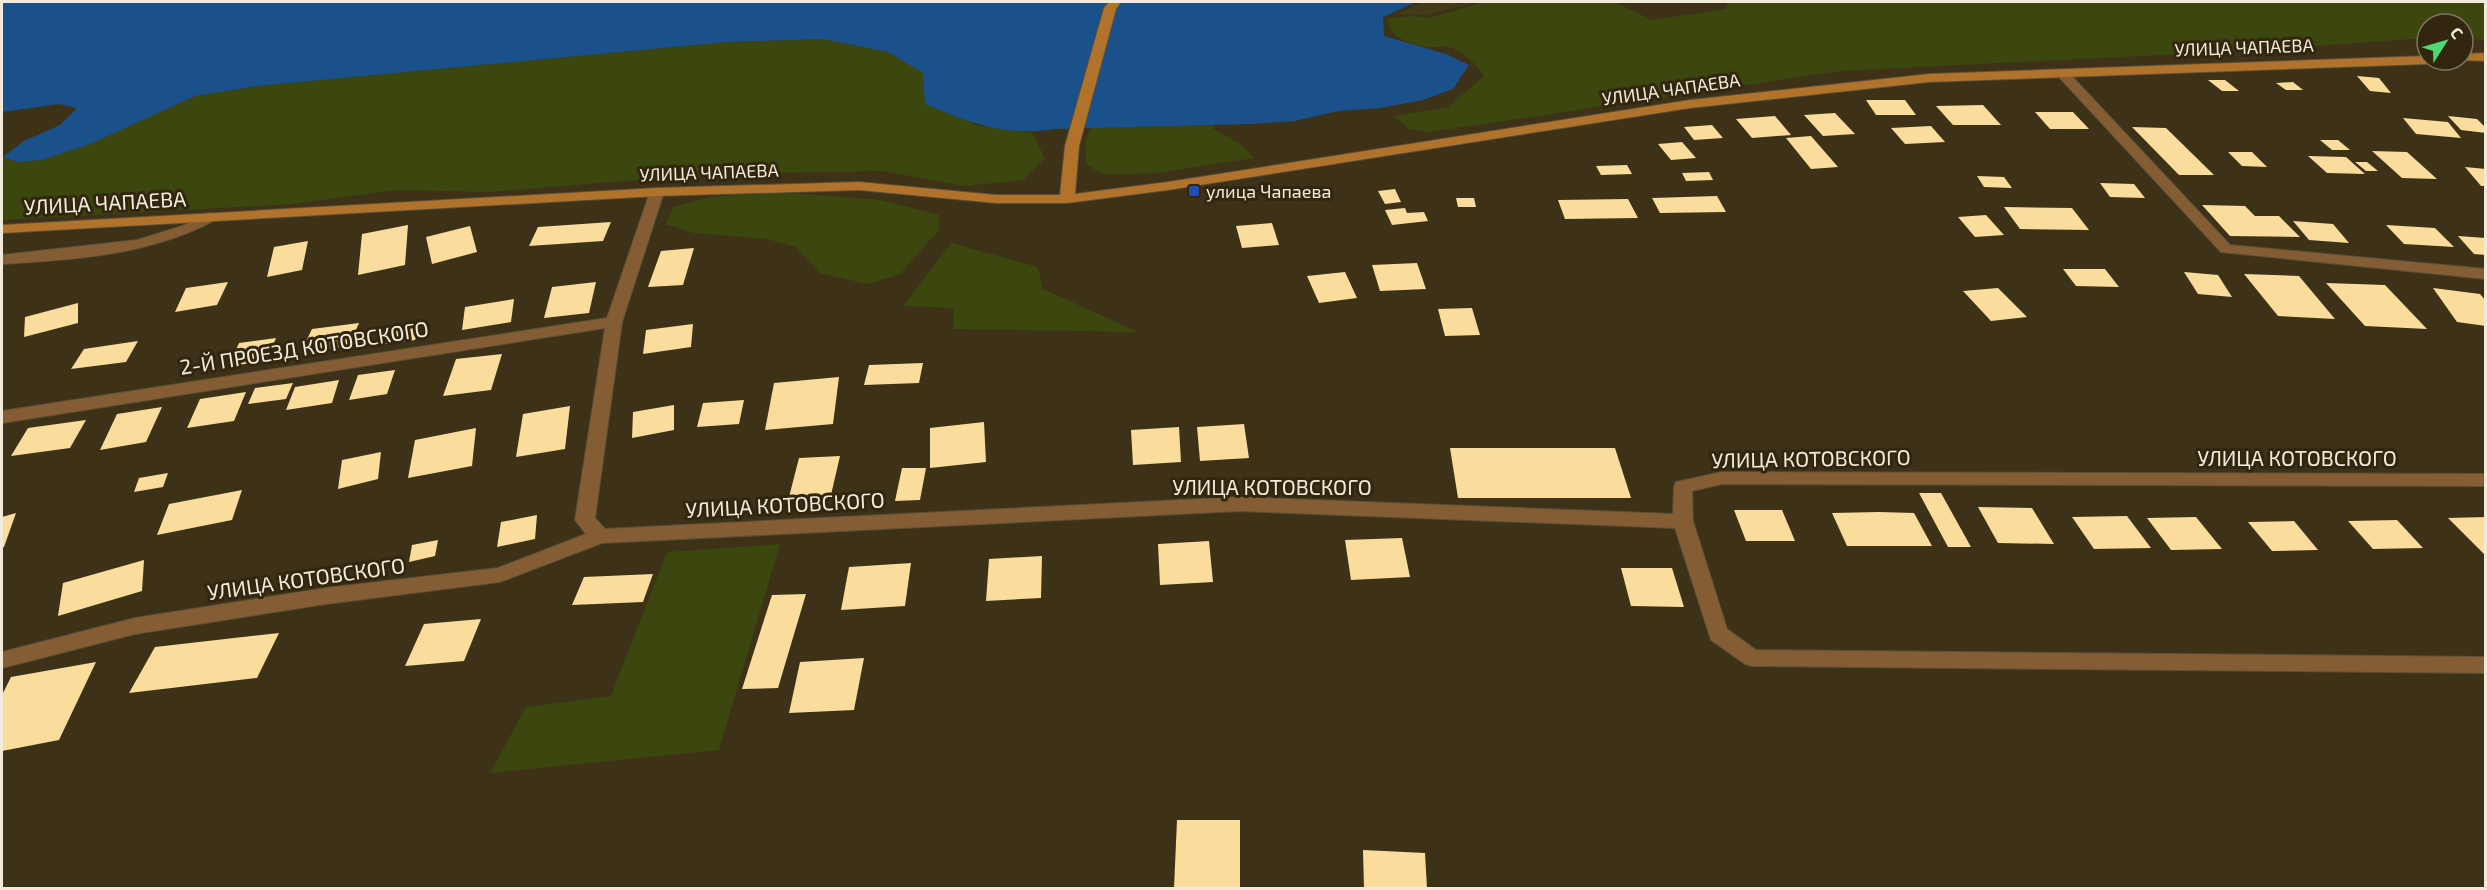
<svg xmlns="http://www.w3.org/2000/svg" width="2487" height="890" viewBox="0 0 2487 890" font-family="'Exo 2',sans-serif">
  <style>
    .green { fill: #3c4710 }
    .sand { fill: #433a1a }
    .water { fill: #1a518a }
    .building { fill: #fadd9c }
    .lines { fill: none; stroke-linecap: round; stroke-linejoin: round }
    .street-casing { stroke: #5a4f37; stroke-width: 2 }
    .secondary-casing { stroke: #5a4f37; stroke-width: 2 }
    .street { fill: #855d34; fill-rule: evenodd }
    .secondary { fill: #b1732c; fill-rule: evenodd }
    .transit-dot { fill: #1a4fb4; stroke: #32270e; stroke-width: 2 }
    .labels { text-anchor: middle; dominant-baseline: central; stroke-width: 6; stroke-linejoin: round; paint-order: stroke }
    .far-street-label { font-size: 18px; fill: #f2ebdc; stroke: #32270e }
    .far-poi-label { font-size: 18px; fill: #f2ebdc; stroke: #32270e; text-anchor: start }
    .street-label { font-size: 21px; fill: #f2ebdc; stroke: #32270e }
  </style>
  <rect width="100%" height="100%" fill="#3d3118"/>
  <g class="green">
    <path d="M1484 2H1614L1652 20 1726 9 1728 2H2485L2486 40 2463 38V24H2427V38L2242 51 1841 71 1429 132 1409 129 1393 116 1448 107 1484 76C1476 64 1467 55 1453 48 1447 46 1437 47 1430 47 1413 46 1389 38 1387 19L1409 16 1429 18Z"/>
    <polygon points="823,39 888,52 924,73 974,125 1032,133 1045,158 1023,180 965,186 882,171 713,174 488,192 396,190 293,204 2,220 2,157 19,162 42,160 90,143 195,96 257,86 727,42"/>
    <polygon points="1214,125 1213,129 1239,143 1255,158 1156,173 1134,174 1102,174 1086,164 1086,141 1091,128"/>
    <polygon points="779,192 881,200 939,215 940,229 899,275 867,284 820,273 796,247 767,239 694,233 665,224 674,207 711,197"/>
    <polygon points="951,243 1038,267 1043,289 1138,332 953,329 954,308 903,306"/>
    <polygon points="780,544 719,750 490,773 526,707 611,696 667,552"/>
  </g>
  <polygon class="sand" points="1423,2 1478,2 1427,15 1399,14"/>
  <path class="water" d="M2 2H1416L1383 17 1384 36 1446 54 1469 65 1453 89 1423 100 1380 108 1339 111 1294 121 1250 124 1055 129C1006 137 969 123 925 104L923 73 888 52 823 39 727 42 257 86 195 96 90 144 42 160 18 162 3 157 24 141 60 125 77 108 59 104 2 112Z"/>
  <g class="building">
    <polygon points="2357,76 2379,78 2391,93 2370,91"/>
    <polygon points="2208,80 2225,80 2239,91 2222,91"/>
    <polygon points="2293,82 2303,90 2286,90 2276,83"/>
    <polygon points="1866,100 1905,100 1916,115 1876,115"/>
    <polygon points="1983,105 2001,125 1953,125 1936,106"/>
    <polygon points="2035,112 2073,112 2089,129 2050,129"/>
    <polygon points="1835,113 1855,134 1823,136 1804,115"/>
    <polygon points="1775,116 1791,135 1752,138 1736,119"/>
    <polygon points="2448,116 2477,119 2486,128 2486,133 2461,130"/>
    <polygon points="2403,118 2448,122 2461,138 2416,134"/>
    <polygon points="1712,125 1723,138 1694,140 1684,127"/>
    <polygon points="1931,126 1945,142 1905,144 1891,128"/>
    <polygon points="2132,127 2166,128 2214,175 2179,175"/>
    <polygon points="1811,136 1838,167 1811,169 1786,138"/>
    <polygon points="2320,140 2338,140 2350,150 2332,150"/>
    <polygon points="1682,142 1696,158 1671,160 1658,144"/>
    <polygon points="2372,151 2407,152 2437,179 2402,178"/>
    <polygon points="2228,152 2252,152 2267,167 2242,166"/>
    <polygon points="2308,156 2346,157 2365,174 2327,173"/>
    <polygon points="2355,162 2367,162 2378,171 2366,171"/>
    <polygon points="1627,165 1632,174 1601,175 1596,166"/>
    <polygon points="2465,167 2486,169 2486,186 2481,186"/>
    <polygon points="1709,172 1713,180 1686,181 1682,173"/>
    <polygon points="1977,176 2004,177 2012,188 1984,187"/>
    <polygon points="2100,183 2134,184 2145,198 2110,197"/>
    <polygon points="1395,189 1401,202 1385,204 1378,191"/>
    <polygon points="1717,196 1726,212 1660,213 1652,198"/>
    <polygon points="1456,198 1474,198 1476,207 1458,207"/>
    <polygon points="1628,199 1638,218 1565,219 1558,200"/>
    <polygon points="2202,205 2245,206 2255,216 2279,216 2300,237 2230,236"/>
    <polygon points="2004,207 2072,208 2089,230 2020,229"/>
    <polygon points="1405,208 1407,213 1424,212 1428,221 1392,225 1385,210"/>
    <polygon points="1986,215 2004,235 1975,237 1958,217"/>
    <polygon points="2293,221 2333,224 2349,243 2309,240"/>
    <polygon points="611,222 603,241 529,246 538,227"/>
    <polygon points="1272,223 1279,245 1242,248 1236,226"/>
    <polygon points="408,225 405,265 358,275 362,234"/>
    <polygon points="2386,225 2435,228 2454,247 2404,244"/>
    <polygon points="470,226 477,252 432,264 426,237"/>
    <polygon points="2458,236 2486,238 2486,255 2474,254"/>
    <polygon points="308,241 302,270 267,277 274,247"/>
    <polygon points="694,248 683,285 648,287 661,251"/>
    <polygon points="1417,263 1426,289 1380,291 1372,265"/>
    <polygon points="2063,269 2105,269 2119,287 2076,286"/>
    <polygon points="1345,272 1357,298 1319,303 1307,276"/>
    <polygon points="2184,272 2218,275 2232,297 2198,294"/>
    <polygon points="2244,274 2299,276 2335,319 2278,316"/>
    <polygon points="228,282 217,305 175,312 186,288"/>
    <polygon points="596,282 589,313 544,318 552,287"/>
    <polygon points="2326,283 2385,285 2427,329 2365,326"/>
    <polygon points="1998,288 2027,317 1991,321 1963,291"/>
    <polygon points="2433,288 2480,294 2486,301 2486,326 2457,322"/>
    <polygon points="514,299 511,322 462,330 465,307"/>
    <polygon points="78,303 78,323 24,337 25,317"/>
    <polygon points="1472,308 1480,335 1445,336 1438,309"/>
    <polygon points="359,323 349,346 301,352 312,329"/>
    <polygon points="421,323 415,340 379,345 385,328"/>
    <polygon points="693,324 691,347 643,354 646,330"/>
    <polygon points="276,338 267,361 229,366 239,343"/>
    <polygon points="138,341 126,362 71,369 84,349"/>
    <polygon points="502,354 491,390 443,396 456,359"/>
    <polygon points="923,363 919,383 864,385 869,365"/>
    <polygon points="395,370 387,394 349,400 358,375"/>
    <polygon points="839,377 833,424 765,430 774,383"/>
    <polygon points="339,380 332,403 286,410 295,387"/>
    <polygon points="293,383 286,399 248,404 255,388"/>
    <polygon points="246,392 234,421 187,428 200,399"/>
    <polygon points="744,400 739,424 697,427 703,403"/>
    <polygon points="674,405 674,430 632,438 633,412"/>
    <polygon points="570,406 565,449 516,457 523,414"/>
    <polygon points="162,407 146,442 100,450 117,414"/>
    <polygon points="86,420 70,448 11,456 28,428"/>
    <polygon points="984,422 986,462 930,468 930,428"/>
    <polygon points="1244,424 1249,458 1200,461 1197,427"/>
    <polygon points="1179,427 1181,462 1133,465 1131,430"/>
    <polygon points="476,428 472,466 408,478 415,440"/>
    <polygon points="1450,448 1615,448 1631,498 1458,498"/>
    <polygon points="381,452 378,479 338,489 342,460"/>
    <polygon points="840,456 831,495 789,497 799,458"/>
    <polygon points="902,468 926,468 920,500 895,501"/>
    <polygon points="168,473 163,487 134,492 139,478"/>
    <polygon points="242,490 232,520 157,535 169,504"/>
    <polygon points="1919,493 1941,493 1971,547 1948,547"/>
    <polygon points="1978,507 2032,508 2054,544 1998,543"/>
    <polygon points="1734,510 1782,510 1795,541 1746,541"/>
    <polygon points="1879,512 1914,513 1932,546 1847,546 1832,513"/>
    <polygon points="16,513 4,547 2,548 2,517"/>
    <polygon points="537,515 535,539 497,547 501,522"/>
    <polygon points="2127,516 2151,548 2094,549 2072,517"/>
    <polygon points="2196,517 2222,549 2171,550 2147,518"/>
    <polygon points="2486,517 2486,556 2448,518"/>
    <polygon points="2397,520 2423,548 2373,549 2348,521"/>
    <polygon points="2294,521 2318,550 2272,551 2248,522"/>
    <polygon points="1402,538 1410,577 1351,580 1345,540"/>
    <polygon points="438,540 435,556 409,562 412,545"/>
    <polygon points="1209,541 1213,582 1160,585 1158,544"/>
    <polygon points="1042,556 1041,598 986,601 989,559"/>
    <polygon points="144,560 142,591 58,616 63,583"/>
    <polygon points="911,563 905,606 841,610 849,567"/>
    <polygon points="1621,568 1672,568 1684,607 1631,606"/>
    <polygon points="653,574 643,602 572,605 584,577"/>
    <polygon points="806,594 778,688 742,689 772,595"/>
    <polygon points="481,619 464,661 405,666 424,624"/>
    <polygon points="279,633 257,678 129,693 155,647"/>
    <polygon points="864,658 854,710 789,713 800,662"/>
    <polygon points="96,662 59,740 2,751 2,695 11,677"/>
    <polygon points="1177,820 1240,820 1240,888 1174,888"/>
    <polygon points="1363,850 1425,853 1427,888 1364,888"/>
  </g>
  <g class="lines">
    <defs>
      <g id="street">
        <polygon points="2063,70 2067,71 2230,245 2486,269 2486,279 2221,252 2059,77 2057,74 2059,71"/>
        <polygon points="657,188 664,192 622,322 595,518 605,529 1240,497 1673,514 1674,487 1676,482 1722,472 2486,474 2486,486 1722,484 1692,491 1693,521 1727,629 1756,650 2486,657 2486,673 1752,666 1745,664 1711,640 1675,528 1240,511 602,543 500,582 326,604 135,634 2,668 2,652 135,618 326,588 498,568 586,534 575,520 605,328 2,423 2,411 607,318 650,192"/>
        <path d="M210 213 215 214 217 217 215 220C150 255 74 260 2 264V255L137 240 182 226Z"/>
      </g>
      <g id="secondary">
        <polygon points="1109,2 1121,2 1116,9 1079,146 1075,194 1168,182 1690,100 1929,74 2427,56 2427,60 2433,60 2427,64 1929,82 1690,108 1168,190 1067,203 996,203 859,190 657,196 2,233 2,225 657,188 859,182 996,195 1060,195 1065,146 1104,8"/>
        <polygon points="2486,53 2486,61 2458,60 2463,60 2463,54"/>
      </g>
    </defs>
    <use href="#street" class="street-casing"/>
    <use href="#secondary" class="secondary-casing"/>
    <use href="#street" class="street"/>
    <use href="#secondary" class="secondary"/>
  </g>
  <rect class="transit-dot" x="1188" y="185" width="12" height="12" rx="3"/>
  <g class="labels">
    <g class="far-street-label">
      <text transform="translate(2244 47) rotate(-2)">УЛИЦА ЧАПАЕВА</text>
      <text transform="translate(1671 89) rotate(-8)">УЛИЦА ЧАПАЕВА</text>
      <text transform="translate(709 172) rotate(-2)">УЛИЦА ЧАПАЕВА</text>
    </g>
    <g class="far-poi-label">
      <text x="1206" y="191">улица Чапаева</text>
    </g>
    <g class="street-label">
      <text transform="translate(105 202) rotate(-3)">УЛИЦА ЧАПАЕВА</text>
      <text transform="translate(304 347) rotate(-9)">2-Й ПРОЕЗД КОТОВСКОГО</text>
      <text x="2297" y="457">УЛИЦА КОТОВСКОГО</text>
      <text transform="translate(1811 458) rotate(-1)">УЛИЦА КОТОВСКОГО</text>
      <text x="1272" y="486">УЛИЦА КОТОВСКОГО</text>
      <text transform="translate(785 504) rotate(-3)">УЛИЦА КОТОВСКОГО</text>
      <text transform="translate(306 578) rotate(-8)">УЛИЦА КОТОВСКОГО</text>
    </g>
  </g>
  <rect width="2487" height="890" fill="none" stroke="#f2ebdc" stroke-width="6"/>
  <g transform="translate(2445 42) rotate(53)"><circle r="28" fill="#32270e" stroke="#7f7560" stroke-width="1.5"/>
  <path d="M0-4.5L10 22L0 15L-10 22Z" fill="#4fd675"/>
  <text y="-9" font-size="16" font-weight="bold" text-anchor="middle" fill="#f2ebdc">С</text>
  </g>
</svg>
